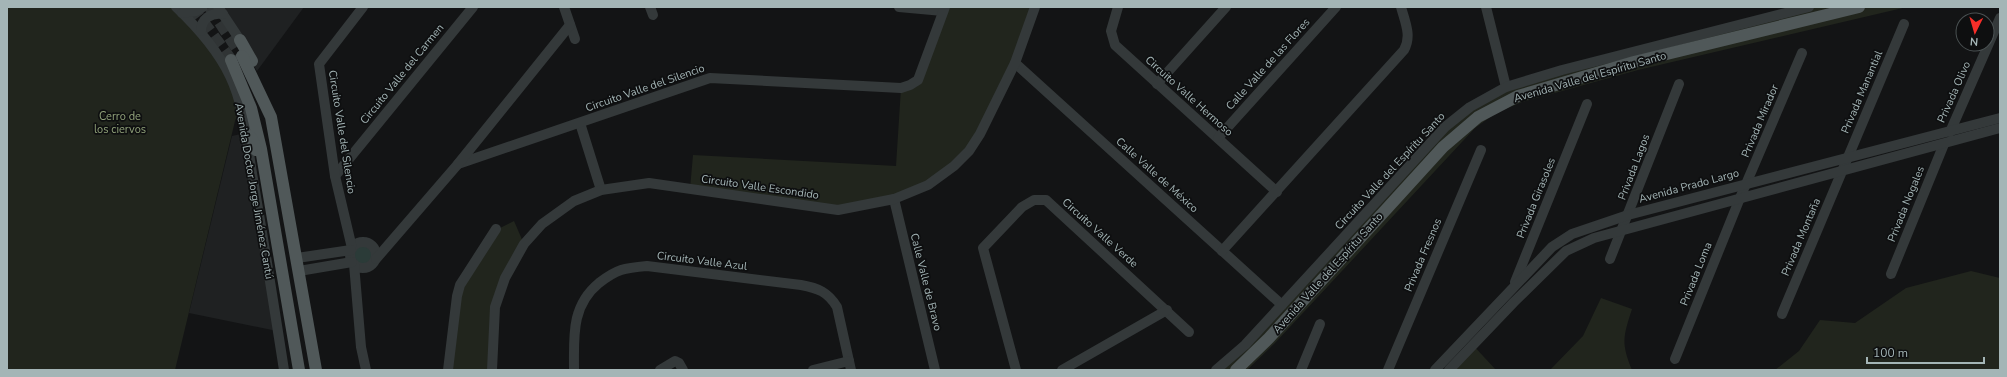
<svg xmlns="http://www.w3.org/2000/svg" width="2007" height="377" viewBox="0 0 2007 377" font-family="'Nunito Sans',sans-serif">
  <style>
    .built { fill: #1f2122 }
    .green { fill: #21251d }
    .water { fill: #2b3b38 }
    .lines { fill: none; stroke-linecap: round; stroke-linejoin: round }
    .major-tunnel { stroke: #303435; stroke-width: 12; stroke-dasharray: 12 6; stroke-linecap: butt }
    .minor { stroke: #34393a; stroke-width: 10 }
    .major { stroke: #505859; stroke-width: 12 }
    .labels { text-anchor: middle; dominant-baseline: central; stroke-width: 3.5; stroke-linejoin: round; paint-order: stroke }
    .street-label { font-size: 11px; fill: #a4b5b6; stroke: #0e0f10 }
    .park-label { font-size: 11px; fill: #91a27a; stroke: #0e0f10 }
  </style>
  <rect width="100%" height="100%" fill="#131415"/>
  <g class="built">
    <polygon points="218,7 304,7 257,71"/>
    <polygon points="245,133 277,331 189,313 232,136"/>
  </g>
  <g class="green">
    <polygon points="7,7 176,7 217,55 241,107 235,121 175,370 7,370"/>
    <polygon points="945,7 1035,7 980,134 928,185 838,210 690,189 693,155 896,166 901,88 918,80"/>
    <polygon points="1809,7 1907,7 1638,70 1522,102 1496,113 1475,128 1275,343 1247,370 1216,370 1445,127 1506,87"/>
    <polygon points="514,221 524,244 495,307 492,370 448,370 457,296 492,232"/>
    <polygon points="1971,271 2000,278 2000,370 1775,370 1799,351 1820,320 1855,323 1906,288"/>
    <path d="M1601 298 1632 309C1623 337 1621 343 1632 370H1550L1583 336Z"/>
    <polygon points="1471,343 1496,370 1447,370"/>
  </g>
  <circle class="water" cx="363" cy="255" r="13"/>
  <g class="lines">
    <g class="major-tunnel">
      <polyline points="192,7 231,60"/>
      <polyline points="210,7 242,56"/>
    </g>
    <g class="minor">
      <path d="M176 7C197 27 217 49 230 76 245 107 247 145 253 179 264 242 274 306 284 370"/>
      <polyline points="218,7 240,40"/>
      <polyline points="564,7 575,39"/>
      <polyline points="650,7 653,15"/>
      <polyline points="899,7 943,11"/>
      <polyline points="1118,7 1111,31 1115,45 1277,192"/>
      <polyline points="1486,7 1506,87"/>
      <polyline points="182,13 196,11 203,7"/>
      <path d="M201 31C201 19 211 12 223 14"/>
      <polyline points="1015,63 1282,305"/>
      <polyline points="1157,84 1226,7"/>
      <polyline points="580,123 601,190"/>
      <polyline points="1950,132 2000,18"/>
      <polyline points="1218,138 1336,7"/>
      <polyline points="458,164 710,78 901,88 910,85 918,80 945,7"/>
      <polyline points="335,176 473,7"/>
      <polyline points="894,199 935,370"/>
      <circle cx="363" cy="255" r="13"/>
      <polyline points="352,248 335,176 319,64 363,7"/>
      <path d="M1222 251 1404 50C1412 36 1405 22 1401 7"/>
      <polyline points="297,258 351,250"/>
      <polyline points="376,259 458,164 570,25"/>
      <polyline points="1610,259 1679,84"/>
      <polyline points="354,264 361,347 366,370"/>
      <polyline points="299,271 352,262"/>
      <polyline points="1891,274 1944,144"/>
      <polyline points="1515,282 1587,104"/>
      <polyline points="1782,314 1904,24"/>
      <polyline points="1675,359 1740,198 1802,53"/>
      <polyline points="448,370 457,296 460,285 496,229"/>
      <polyline points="492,370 495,307 505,278 524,244 542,224 574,201 601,190 649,183 838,210 894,199 928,185 954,166 969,151 980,134 1015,63 1035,7"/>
      <path d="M574 370C574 336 571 306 599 283 617 269 624 268 647 266L801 285C818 288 828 292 837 307L851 370"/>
      <polyline points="660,370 675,361 679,363 683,370"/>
      <polyline points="813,370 849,361"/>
      <polyline points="1016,370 983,248 1022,207 1034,200 1046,200 1189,332"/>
      <polyline points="1062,370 1167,310"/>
      <polyline points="1216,370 1245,345 1445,127 1470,107 1506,87 1562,70 1809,7"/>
      <polyline points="1301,370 1320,324"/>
      <polyline points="1388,370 1481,150"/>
      <polyline points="1435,370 1552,247 1572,234 1628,215 2000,118"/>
      <polyline points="1449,370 1514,302 1566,251 1594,238 2000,128"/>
    </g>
    <g class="major">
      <polyline points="240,40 252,61"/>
      <polyline points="242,56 271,117 316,370"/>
      <polyline points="231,60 251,108 261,149 299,370"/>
      <polyline points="245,133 252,139 256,150"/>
      <polyline points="1236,370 1269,338 1443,147 1478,117 1518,96 1634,62 1859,7"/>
    </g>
  </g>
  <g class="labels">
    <g class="street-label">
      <text transform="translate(1268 64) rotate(-48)">Calle Valle de las Flores</text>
      <text transform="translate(402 74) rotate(-51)">Circuito Valle del Carmen</text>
      <text transform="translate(1590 77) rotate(-16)">Avenida Valle del Espíritu Santo</text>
      <text transform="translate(645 88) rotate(-19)">Circuito Valle del Silencio</text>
      <text transform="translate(1862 92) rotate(-67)">Privada Manantial</text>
      <text transform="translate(1954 92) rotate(-66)">Privada Olivo</text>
      <text transform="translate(1189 96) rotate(42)">Circuito Valle Hermoso</text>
      <text transform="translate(1760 121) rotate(-67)">Privada Mirador</text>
      <text transform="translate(342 132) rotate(81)">Circuito Valle del Silencio</text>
      <text transform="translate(1634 167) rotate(-69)">Privada Lagos</text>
      <text transform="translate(1390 171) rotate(-47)">Circuito Valle del Espíritu Santo</text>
      <text transform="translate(1157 175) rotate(42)">Calle Valle de México</text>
      <text transform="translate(1689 186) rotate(-15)">Avenida Prado Largo</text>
      <text transform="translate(760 187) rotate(8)">Circuito Valle Escondido</text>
      <text transform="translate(254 191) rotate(80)">Avenida Doctor Jorge Jiménez Cantú</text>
      <text transform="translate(1536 198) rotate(-68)">Privada Girasoles</text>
      <text transform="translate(1906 204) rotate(-68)">Privada Nogales</text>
      <text transform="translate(1100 233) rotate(42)">Circuito Valle Verde</text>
      <text transform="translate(1801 237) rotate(-67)">Privada Montaña</text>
      <text transform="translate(1423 255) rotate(-67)">Privada Fresnos</text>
      <text transform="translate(702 261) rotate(7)">Circuito Valle Azul</text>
      <text transform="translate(1328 273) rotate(-48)">Avenida Valle del Espíritu Santo</text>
      <text transform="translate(1696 274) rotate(-68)">Privada Loma</text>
      <text transform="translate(926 282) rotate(76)">Calle Valle de Bravo</text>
    </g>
    <g class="park-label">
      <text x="120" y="116">Cerro de<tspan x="120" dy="13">los ciervos</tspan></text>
    </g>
  </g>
  <rect width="2007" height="377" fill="none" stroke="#a4b5b6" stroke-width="16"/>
  <g transform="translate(1975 32) rotate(185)"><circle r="19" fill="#0e0f10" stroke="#4a5152"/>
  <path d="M0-3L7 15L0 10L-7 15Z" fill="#f72e29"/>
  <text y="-6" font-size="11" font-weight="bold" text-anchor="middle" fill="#a4b5b6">N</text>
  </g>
  <path d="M1867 357v6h117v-6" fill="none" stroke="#a4b5b6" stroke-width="2"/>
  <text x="1873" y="357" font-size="12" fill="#a4b5b6" stroke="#0e0f10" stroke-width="3" paint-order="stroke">100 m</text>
</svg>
